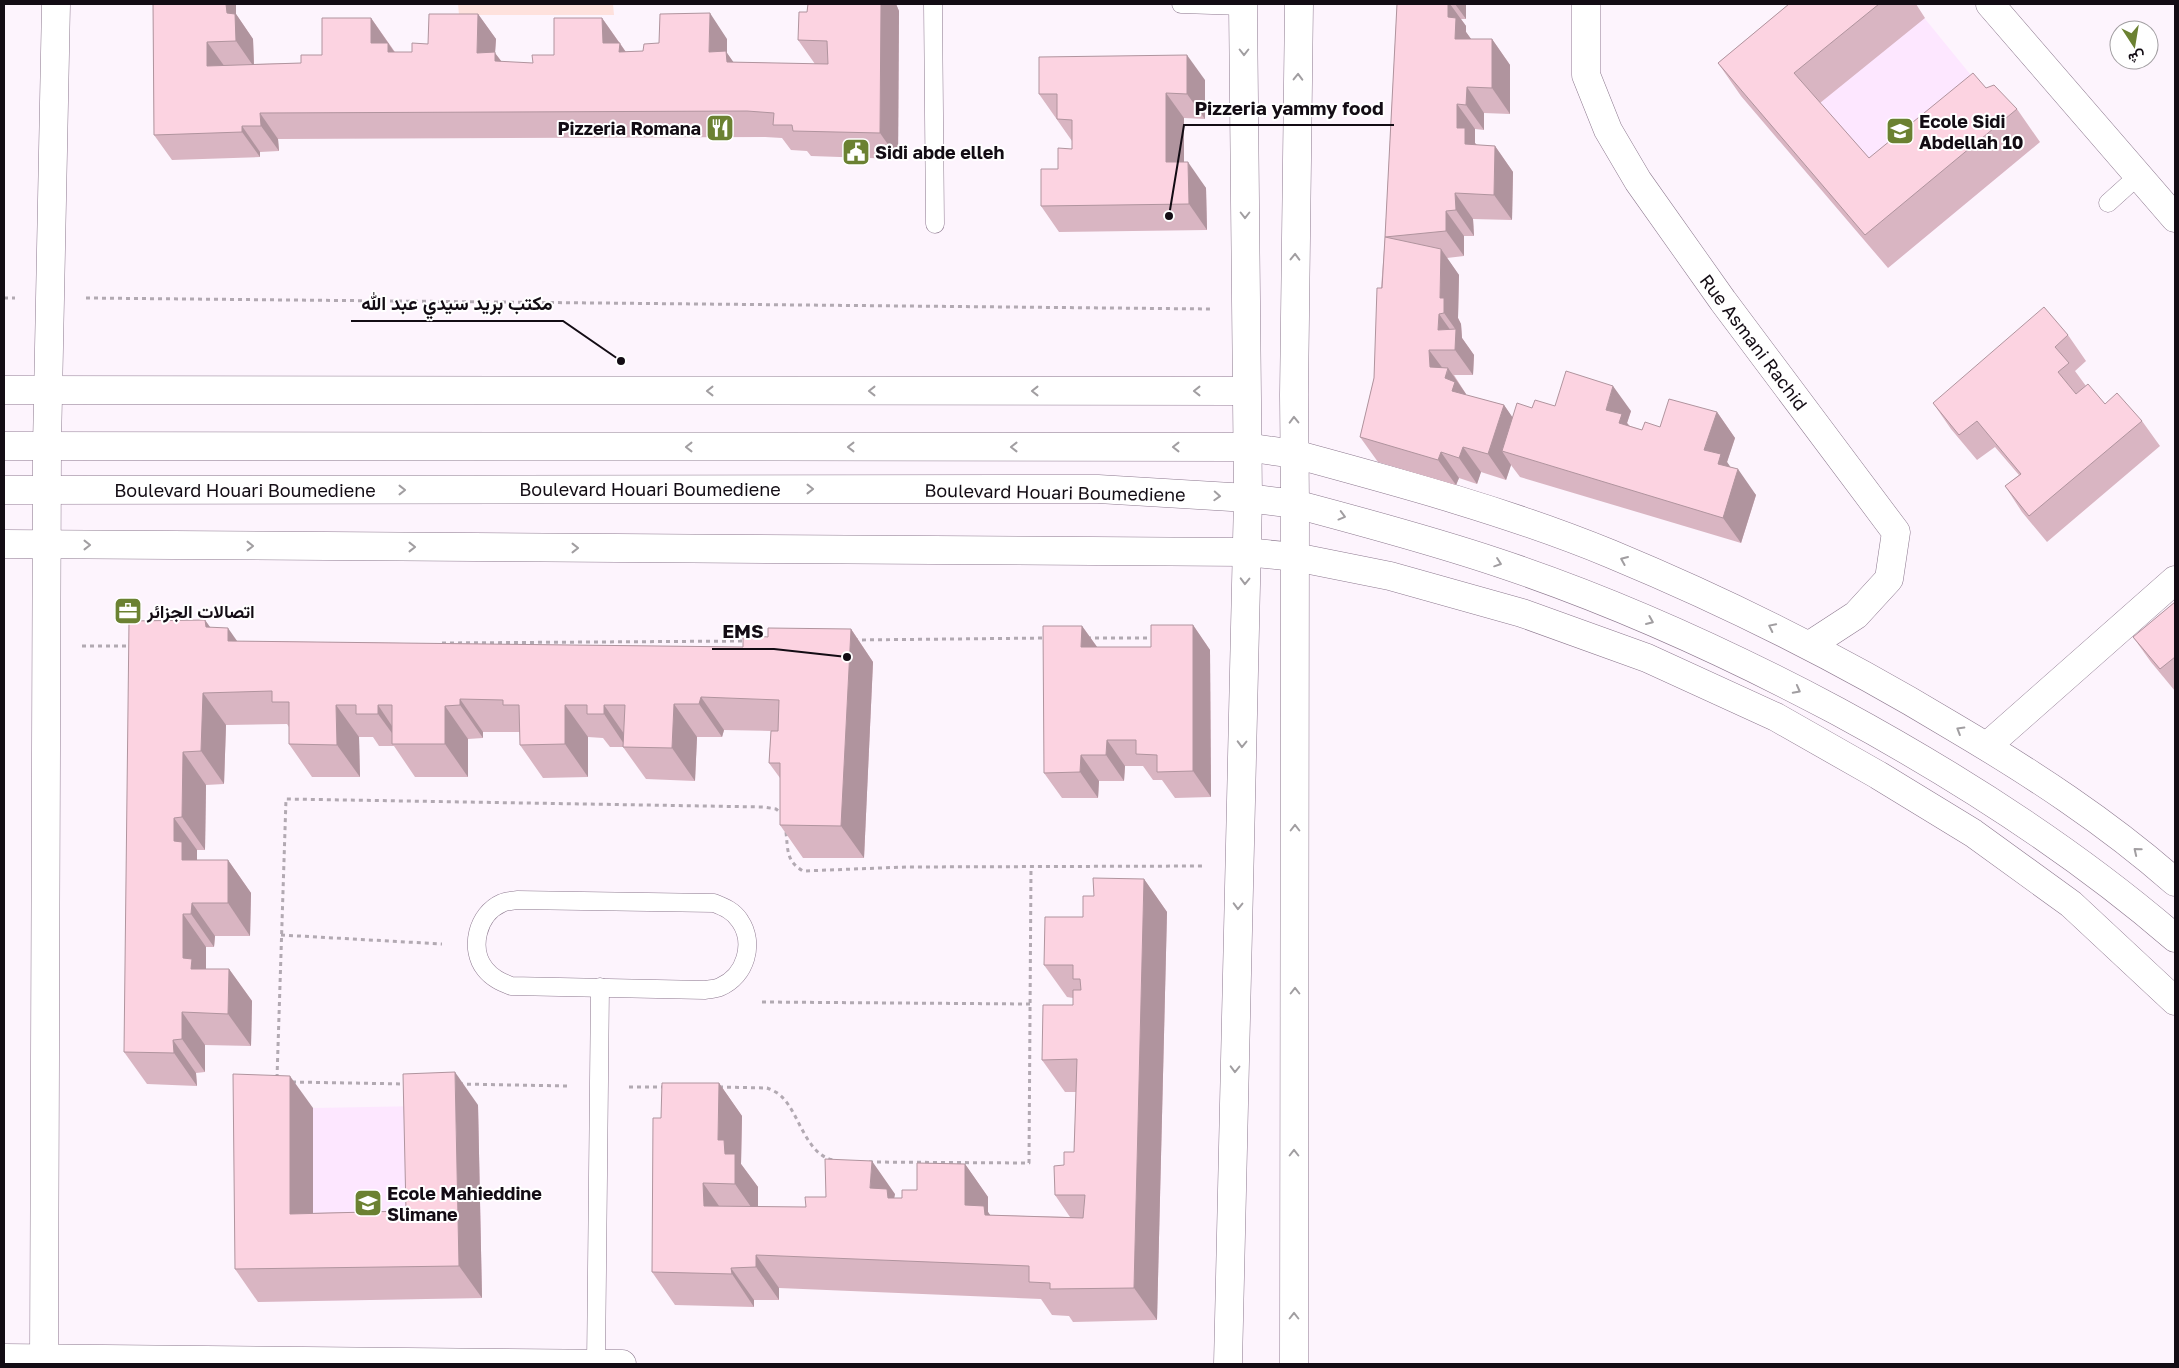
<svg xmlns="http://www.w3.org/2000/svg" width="2179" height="1368" viewBox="0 0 2179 1368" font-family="'Golos Text',Vazirmatn,sans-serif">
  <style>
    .built { fill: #fde7ff }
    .green { fill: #fee1dd }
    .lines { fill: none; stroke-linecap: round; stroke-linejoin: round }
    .service-casing { stroke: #8d798f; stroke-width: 19 }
    .minor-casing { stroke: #8d798f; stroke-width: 29 }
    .tertiary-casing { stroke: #8d798f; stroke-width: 29 }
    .secondary-casing { stroke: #8d798f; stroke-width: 29 }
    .primary-casing { stroke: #8d798f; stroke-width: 29 }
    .path { stroke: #b2a9b2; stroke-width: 3; stroke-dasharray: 4 4; stroke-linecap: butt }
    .service { stroke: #fff; stroke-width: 18 }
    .minor { stroke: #fff; stroke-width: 28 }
    .tertiary { stroke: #fff; stroke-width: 28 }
    .secondary { stroke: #fff; stroke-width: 28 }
    .primary { stroke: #fff; stroke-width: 28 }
    .wall { fill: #d9b5c2 }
    .shaded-wall { fill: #b0949e }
    .building { fill: #fcd3e1; stroke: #b0949e }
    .oneway { stroke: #a19ea1 }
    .labels { text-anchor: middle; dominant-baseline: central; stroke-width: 4; stroke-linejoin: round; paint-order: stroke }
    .poi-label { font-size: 18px; font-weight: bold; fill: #130c14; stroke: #fff; text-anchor: start }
    .street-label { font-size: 18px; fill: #130c14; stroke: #fff }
    .leader { fill: none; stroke: #130c14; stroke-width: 2 }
    .callout-dot { fill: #130c14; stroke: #fff; stroke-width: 2 }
    .callout-label { font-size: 19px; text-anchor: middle; font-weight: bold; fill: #130c14; stroke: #fff; stroke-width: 4; stroke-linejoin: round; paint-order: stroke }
  </style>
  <rect width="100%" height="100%" fill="#fdf4fd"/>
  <g class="built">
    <polygon points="1863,4 1913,4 1996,106 2040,142 1888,268 1741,96"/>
    <polygon points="478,1105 482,1298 258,1302 255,1107 313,1108"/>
  </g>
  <polygon class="green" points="458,4 613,4 614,15 459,15"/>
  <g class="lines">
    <defs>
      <g id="service">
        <polyline points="933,4 935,224"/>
        <polyline points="1181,4 1243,6"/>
        <polyline points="2108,203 2139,175"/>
        <path d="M517 900 714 903C724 907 734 911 740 921 755 943 746 976 720 987 716 989 710 989 705 990L511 986C501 982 492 978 485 969 469 949 477 914 502 903 506 901 512 901 517 900Z"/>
        <polyline points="596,1364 600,987"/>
      </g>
      <g id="minor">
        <polyline points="1990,4 2175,218"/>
        <polyline points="4,390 1246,391"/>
        <polyline points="4,544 1246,552 1295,557 1390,576 1522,613 1647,658 1776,717 1878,775 1973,833 2071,904 2175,1001"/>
        <polyline points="1987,746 2175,580"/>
        <polyline points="4,1358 622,1364"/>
        <polyline points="44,1364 47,446 56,4"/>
        <polyline points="1228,1364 1248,498"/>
        <polyline points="1294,1364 1295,504"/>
      </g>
      <polyline id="tertiary" points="1586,4 1586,75 1608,130 1638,181 1723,301 1896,532 1889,579 1856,615 1810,645"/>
      <g id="secondary">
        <path d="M1294 454C1401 483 1509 512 1611 554 1729 603 1843 660 1952 726 2030 772 2107 822 2175 882"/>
        <path d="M1295 504C1363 522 1430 540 1496 562 1614 601 1728 653 1837 711 1957 776 2072 849 2175 938"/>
      </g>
      <g id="primary">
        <polyline points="1243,4 1248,498"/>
        <polyline points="4,446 1246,447 1294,454"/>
        <polyline points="4,490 1098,489 1248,498 1295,504 1294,395 1299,4"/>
      </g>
    </defs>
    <use href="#service" class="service-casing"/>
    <use href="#minor" class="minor-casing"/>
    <use href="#tertiary" class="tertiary-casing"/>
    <use href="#secondary" class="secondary-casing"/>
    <use href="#primary" class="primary-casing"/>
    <g class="path">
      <polyline points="4,298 15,298"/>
      <polyline points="86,298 1212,309"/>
      <polyline points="1087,638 1153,638"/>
      <polyline points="854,640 1046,638"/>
      <polyline points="442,643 746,641"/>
      <polyline points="82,646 131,646"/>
      <path d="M786 832C788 850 786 861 803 871L906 867 1205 866"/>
      <polyline points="281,935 442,944"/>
      <polyline points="762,1002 1030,1004"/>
      <polyline points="277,1078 286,799 764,807 776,809 782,814"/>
      <polyline points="292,1082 406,1084"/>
      <polyline points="459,1084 568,1086"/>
      <polyline points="629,1087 666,1087"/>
      <path d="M719 1087 767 1088C772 1090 779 1093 783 1098 800 1116 806 1154 833 1160"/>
      <polyline points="869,1162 1029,1163 1031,867"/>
    </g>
    <use href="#service" class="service"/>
    <use href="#minor" class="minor"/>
    <use href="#tertiary" class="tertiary"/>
    <use href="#secondary" class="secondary"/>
    <use href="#primary" class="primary"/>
  </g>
  <g class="wall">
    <polygon points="153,4 236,4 236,14 253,39 254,64 301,63 322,55 371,18 395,52 412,52 428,44 478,14 496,39 495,53 502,62 533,63 554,55 602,18 626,52 643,51 659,43 727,39 727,53 733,62 815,64 798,40 807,12 808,4 896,4 899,11 898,159 811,156 807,151 791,150 782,138 765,137 278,139 279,151 260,152 260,157 172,160 154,135"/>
    <polygon points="1397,4 1466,4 1466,19 1461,19 1466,26 1466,32 1471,39 1492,39 1510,65 1510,114 1484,113 1484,130 1475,129 1475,143 1477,145 1495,146 1513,172 1512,220 1473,219 1474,236 1464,236 1464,256 1447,258 1459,275 1458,318 1461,324 1462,338 1474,355 1473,375 1454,375 1466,394 1466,395 1504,405 1512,417 1532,408 1555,406 1631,411 1627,423 1630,426 1642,430 1660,427 1717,412 1735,438 1727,462 1730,467 1756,495 1741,543 1520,477 1511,465 1506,480 1481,472 1477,484 1459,478 1456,485 1378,462 1360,437 1374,378 1385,237"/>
    <polygon points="1789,4 1916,4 1925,18 1820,103 1869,158 1986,88 2017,109 2040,142 1888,268 1741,96 1718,63"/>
    <polygon points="1205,80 1205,119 1184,118 1184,162 1206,188 1207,230 1059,232 1041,206 1058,169 1072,149 1072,141 1039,94"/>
    <polygon points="2068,335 2086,361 2075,371 2086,386 2105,404 2142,421 2160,446 2047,542 2022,512 2005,486 2019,475 1995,447 1977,460 1951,429 1933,403"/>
    <polygon points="2175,602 2175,691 2151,662 2133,637"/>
    <polygon points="205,620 210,627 237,641 743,647 768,637 851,629 873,662 864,858 803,858 780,825 780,778 769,763 771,731 724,730 722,737 697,737 695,781 646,779 623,747 610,747 603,738 588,737 588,777 543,778 520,745 520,732 483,732 483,738 468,739 468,777 415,777 394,746 379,746 373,737 359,737 360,777 312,777 289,744 289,727 287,724 226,725 224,784 206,785 205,850 197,850 197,860 228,860 251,893 250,936 215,936 214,947 206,947 206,969 229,969 252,1001 251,1046 205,1045 205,1072 196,1073 197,1086 147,1084 124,1052"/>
    <polygon points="1193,625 1210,650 1211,797 1175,798 1162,780 1153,780 1143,766 1125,766 1124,781 1099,781 1098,798 1062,798 1044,773 1082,626 1097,647 1151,647"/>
    <polygon points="1144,879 1167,912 1157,1320 1073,1322 1069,1316 1052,1315 1041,1299 779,1288 779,1300 754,1300 754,1307 675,1305 652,1272 661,1118 719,1083 742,1116 741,1164 758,1187 758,1207 806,1207 826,1197 895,1194 894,1198 902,1198 965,1164 988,1197 988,1212 990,1215 1070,1217 1055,1195 1064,1165 1074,1152 1076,1092 1065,1092 1042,1060 1073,1005 1073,998 1067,997 1044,965 1083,917 1094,896"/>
    <polygon points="478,1105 482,1298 258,1302 235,1269 313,1108 313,1213 406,1211"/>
  </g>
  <g class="shaded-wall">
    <polygon points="220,4 236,4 236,14 253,39 254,67 236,41"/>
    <polygon points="881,4 896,4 899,11 898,159 880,133"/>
    <polygon points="1448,4 1450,4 1466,26 1466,32 1474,43 1455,39 1448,17"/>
    <polygon points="1455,4 1466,4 1466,19"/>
    <polygon points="710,13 727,39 727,53 744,77 709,52"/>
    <polygon points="478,14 496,39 495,53 513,77 477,53"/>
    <polygon points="371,18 406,69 371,43"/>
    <polygon points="602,18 637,68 603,43"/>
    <polygon points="1492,39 1510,65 1510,114 1492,88"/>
    <polygon points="207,42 225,67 207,66"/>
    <polygon points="1187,55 1205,80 1205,119 1187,94"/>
    <polygon points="1467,87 1484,113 1484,130 1466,105"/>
    <polygon points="1166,93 1184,118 1184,188 1166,162"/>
    <polygon points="1457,104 1475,129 1475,143 1483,154 1465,144 1457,128"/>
    <polygon points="260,113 278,139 279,151 261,126"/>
    <polygon points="242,126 260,152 260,157 242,132"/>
    <polygon points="1495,146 1513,172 1512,220 1494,195"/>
    <polygon points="1188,162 1206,188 1207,230 1189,204"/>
    <polygon points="1455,193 1473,219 1474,236 1456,210"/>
    <polygon points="1446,211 1464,236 1464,256 1446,231"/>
    <polygon points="1441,249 1459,275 1458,318 1461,324 1462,338 1474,355 1473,375 1455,350 1438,330 1439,314 1456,338 1456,330 1444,313 1440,298"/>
    <polygon points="1429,350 1447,374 1448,368 1466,394 1465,396 1469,416 1430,367"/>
    <polygon points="1613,386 1631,411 1627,423 1640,440 1637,448 1606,410"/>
    <polygon points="1504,405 1522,431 1502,451 1511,465 1506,480 1488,454"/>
    <polygon points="1717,412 1735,438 1727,462 1736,475 1738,469 1756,495 1741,543 1723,518 1704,450"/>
    <polygon points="1463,447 1481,472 1477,484 1459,458"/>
    <polygon points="1441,452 1459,478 1456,485 1438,460"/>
    <polygon points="205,620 228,653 206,627"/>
    <polygon points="1193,625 1210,650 1211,797 1193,771"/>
    <polygon points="1082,626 1100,651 1081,647"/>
    <polygon points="228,628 251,661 228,641"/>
    <polygon points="851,629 873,662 864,858 841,826"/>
    <polygon points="203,693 226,725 224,784 201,751"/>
    <polygon points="701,697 724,730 722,737 699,704"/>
    <polygon points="460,699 483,732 483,738 460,705"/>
    <polygon points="674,704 697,737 695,781 672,748"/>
    <polygon points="336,705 359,737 360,777 337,745"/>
    <polygon points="378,705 400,738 400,744 378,714"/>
    <polygon points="565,705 588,737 588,777 565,744"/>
    <polygon points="604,705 627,738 626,747 604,714"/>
    <polygon points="445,706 468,739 468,777 445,744"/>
    <polygon points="1107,740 1125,766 1124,781 1106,755"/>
    <polygon points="183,752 206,785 205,850 182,817"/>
    <polygon points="1081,755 1099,781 1098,798 1080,772"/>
    <polygon points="174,818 197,850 197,863 182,860 174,841"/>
    <polygon points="228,860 251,893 250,936 228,903"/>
    <polygon points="1144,879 1167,912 1157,1320 1134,1288"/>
    <polygon points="192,903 215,936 214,947 191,914"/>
    <polygon points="183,914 206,947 206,979 214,1002 183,958"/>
    <polygon points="229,969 252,1001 251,1046 228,1014"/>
    <polygon points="182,1012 205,1045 205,1072 182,1039"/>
    <polygon points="173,1040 196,1073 197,1086 174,1053"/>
    <polygon points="455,1072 478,1105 482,1298 459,1266"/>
    <polygon points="290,1076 313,1108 313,1247 290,1214"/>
    <polygon points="719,1083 742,1116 741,1164 758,1187 758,1217 735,1184 725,1154 718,1140"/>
    <polygon points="872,1161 895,1194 894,1199 910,1221 870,1188"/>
    <polygon points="965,1164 988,1197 988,1212 1007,1239 965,1205"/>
    <polygon points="703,1183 726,1216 704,1206"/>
    <polygon points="756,1255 779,1288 779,1300 756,1267"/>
    <polygon points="731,1268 754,1300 754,1307 732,1274"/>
  </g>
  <g class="building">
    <polygon points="153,4 226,4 227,13 235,14 236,41 207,42 207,66 301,63 301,55 322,55 322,18 371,18 371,43 388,43 388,52 412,52 412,43 428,44 429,14 478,14 477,53 495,52 495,61 533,63 532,55 554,55 554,18 602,18 603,43 620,43 619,52 643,51 644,44 659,43 660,14 710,13 709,52 726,51 727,62 828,64 827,41 798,40 799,12 807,12 808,4 881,4 880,133 793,131 792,125 773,125 774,113 747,111 260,113 261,126 242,126 242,132 154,135"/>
    <polygon points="1397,4 1448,4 1448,17 1456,18 1455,39 1492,39 1492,88 1467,87 1466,105 1457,104 1457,128 1465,128 1465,144 1495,146 1494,195 1455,193 1456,210 1446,211 1446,231 1385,237"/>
    <polygon points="1789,4 1879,4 1794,73 1869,158 1973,73 1986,88 1994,85 2017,109 1865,235 1718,63"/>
    <polygon points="1187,55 1187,94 1166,93 1166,162 1188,162 1189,204 1041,206 1041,169 1058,169 1058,148 1072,149 1072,120 1057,119 1057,94 1039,94 1039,57"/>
    <polygon points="1385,237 1441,249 1440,298 1444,298 1444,313 1439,314 1438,330 1456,329 1455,350 1429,350 1430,367 1448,368 1445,378 1455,382 1452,391 1504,405 1488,454 1463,447 1459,458 1441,452 1438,460 1360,437 1374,378 1377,288 1382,288"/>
    <polygon points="2044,307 2068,335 2055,347 2069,363 2058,372 2076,394 2088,384 2105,404 2117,393 2142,421 2029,516 2005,486 2021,474 1977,421 1959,435 1933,403"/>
    <polygon points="1566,371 1613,386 1606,410 1622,414 1619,423 1642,430 1645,422 1660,427 1669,399 1717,412 1704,450 1721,454 1718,464 1738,469 1723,518 1502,451 1517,403 1532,408 1535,400 1555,406"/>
    <polygon points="2175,602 2175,657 2160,669 2133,637"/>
    <polygon points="205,620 206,627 228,628 228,641 743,647 743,635 768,637 768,628 851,629 841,826 780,825 780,763 769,763 771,731 778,731 779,700 701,697 699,704 674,704 672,748 623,747 625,705 604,705 604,714 587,714 587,705 565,705 565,744 520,745 519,705 503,705 503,700 460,699 460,705 445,706 445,744 392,744 392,705 378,705 378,714 356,714 356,705 336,705 337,745 289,744 289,702 272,702 272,691 203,693 201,751 183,752 182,817 174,818 174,841 182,842 182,860 228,860 228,903 192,903 191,914 183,914 183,958 192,959 191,969 229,969 228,1014 182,1012 182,1039 173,1040 174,1053 124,1052 129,621"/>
    <polygon points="1151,625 1193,625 1193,771 1157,772 1157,755 1136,754 1136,740 1107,740 1106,755 1081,755 1080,772 1044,773 1043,626 1082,626 1081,647 1151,647"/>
    <polygon points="1093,878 1144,879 1134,1288 1050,1289 1050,1283 1029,1282 1029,1266 756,1255 756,1267 731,1268 732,1274 652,1272 653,1118 661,1118 662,1083 719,1083 718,1140 724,1140 725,1154 735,1154 735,1184 703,1183 704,1206 806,1207 805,1197 826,1197 825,1159 872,1161 870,1188 887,1189 888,1198 902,1198 902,1190 917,1190 917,1163 965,1164 965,1205 984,1206 985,1215 1083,1218 1085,1195 1055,1195 1054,1166 1064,1165 1064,1152 1074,1152 1077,1059 1042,1060 1043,1005 1073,1005 1073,990 1081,990 1080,979 1073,979 1073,965 1044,965 1045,917 1083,917 1083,896 1094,896"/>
    <polygon points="455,1072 459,1266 235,1269 233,1074 290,1076 290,1214 406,1211 403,1074"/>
  </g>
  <defs><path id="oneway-chevron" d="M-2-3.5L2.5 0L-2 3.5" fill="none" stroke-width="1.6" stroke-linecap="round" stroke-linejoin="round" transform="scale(1.25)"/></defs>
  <g class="oneway">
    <use href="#oneway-chevron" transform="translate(1244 52) rotate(90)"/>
    <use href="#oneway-chevron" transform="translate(1298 77) rotate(-89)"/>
    <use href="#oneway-chevron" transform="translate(1245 215) rotate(90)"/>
    <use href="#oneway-chevron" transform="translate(1295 257) rotate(-89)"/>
    <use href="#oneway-chevron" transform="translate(710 391) rotate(-180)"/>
    <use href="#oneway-chevron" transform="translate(872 391) rotate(-180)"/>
    <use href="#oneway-chevron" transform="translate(1035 391) rotate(-180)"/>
    <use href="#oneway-chevron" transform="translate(1197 391) rotate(-180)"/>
    <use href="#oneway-chevron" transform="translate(1294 420) rotate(-91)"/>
    <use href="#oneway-chevron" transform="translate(689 447) rotate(-180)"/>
    <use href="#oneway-chevron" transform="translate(851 447) rotate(-180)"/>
    <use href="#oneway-chevron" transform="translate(1014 447) rotate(-180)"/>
    <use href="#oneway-chevron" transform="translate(1176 447) rotate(-180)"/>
    <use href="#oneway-chevron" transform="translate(810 489)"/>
    <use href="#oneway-chevron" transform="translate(402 490)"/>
    <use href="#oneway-chevron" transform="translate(1217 496) rotate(3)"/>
    <use href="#oneway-chevron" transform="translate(1342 516) rotate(15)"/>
    <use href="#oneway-chevron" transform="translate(87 545)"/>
    <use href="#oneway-chevron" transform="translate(250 546)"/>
    <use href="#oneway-chevron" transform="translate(412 547)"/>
    <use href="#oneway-chevron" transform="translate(575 548)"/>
    <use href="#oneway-chevron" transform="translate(1624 560) rotate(-157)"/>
    <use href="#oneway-chevron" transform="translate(1498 563) rotate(19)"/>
    <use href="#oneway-chevron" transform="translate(1245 581) rotate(91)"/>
    <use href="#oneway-chevron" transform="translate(1650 621) rotate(23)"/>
    <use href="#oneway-chevron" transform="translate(1772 627) rotate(-154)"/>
    <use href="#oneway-chevron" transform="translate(1797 690) rotate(28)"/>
    <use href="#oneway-chevron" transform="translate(1960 730) rotate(-149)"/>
    <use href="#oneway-chevron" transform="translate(1242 744) rotate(91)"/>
    <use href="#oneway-chevron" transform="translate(1295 828) rotate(-90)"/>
    <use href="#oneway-chevron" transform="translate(2137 851) rotate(-141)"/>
    <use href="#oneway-chevron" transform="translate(1238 906) rotate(91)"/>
    <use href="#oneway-chevron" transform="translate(1295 991) rotate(-90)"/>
    <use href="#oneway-chevron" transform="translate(1235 1069) rotate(91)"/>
    <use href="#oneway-chevron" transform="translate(1294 1153) rotate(-90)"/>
    <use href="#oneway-chevron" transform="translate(1294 1316) rotate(-90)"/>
  </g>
  <defs>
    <symbol id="restaurant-square" viewBox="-11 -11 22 22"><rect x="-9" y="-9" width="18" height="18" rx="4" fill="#6b8132" stroke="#fff"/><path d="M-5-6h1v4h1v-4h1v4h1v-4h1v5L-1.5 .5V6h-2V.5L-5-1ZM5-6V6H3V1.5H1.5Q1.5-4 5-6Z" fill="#fff"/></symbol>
    <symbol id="school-square" viewBox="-11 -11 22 22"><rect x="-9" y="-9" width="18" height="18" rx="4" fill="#6b8132" stroke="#fff"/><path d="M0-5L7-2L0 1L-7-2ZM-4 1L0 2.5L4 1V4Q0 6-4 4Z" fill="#fff"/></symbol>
    <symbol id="civic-square" viewBox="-11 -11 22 22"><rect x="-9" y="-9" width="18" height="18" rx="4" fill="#6b8132" stroke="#fff"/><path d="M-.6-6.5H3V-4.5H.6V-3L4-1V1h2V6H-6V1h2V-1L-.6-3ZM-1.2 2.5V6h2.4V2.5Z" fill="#fff"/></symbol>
    <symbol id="office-square" viewBox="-11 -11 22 22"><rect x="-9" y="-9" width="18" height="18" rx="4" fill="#6b8132" stroke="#fff"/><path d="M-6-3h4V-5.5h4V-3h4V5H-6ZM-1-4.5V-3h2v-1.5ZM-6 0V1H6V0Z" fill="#fff"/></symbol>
  </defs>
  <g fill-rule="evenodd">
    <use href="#restaurant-square" x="704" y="112" width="32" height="32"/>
    <use href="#school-square" x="1884" y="115" width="32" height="32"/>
    <use href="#civic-square" x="840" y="136" width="32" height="32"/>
    <use href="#office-square" x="112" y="595" width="32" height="32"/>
    <use href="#school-square" x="352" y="1187" width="32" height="32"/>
  </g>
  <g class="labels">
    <g class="poi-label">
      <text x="1919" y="121">Ecole Sidi<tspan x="1919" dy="21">Abdellah 10</tspan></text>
      <text x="701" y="128" text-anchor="end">Pizzeria Romana</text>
      <text x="875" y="152">Sidi abde elleh</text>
      <text x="147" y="611">اتصالات الجزائر</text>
      <text x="387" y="1193">Ecole Mahieddine<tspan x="387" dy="21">Slimane</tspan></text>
    </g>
    <g class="street-label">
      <text transform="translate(1754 342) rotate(53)">Rue Asmani Rachid</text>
      <text x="650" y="489">Boulevard Houari Boumediene</text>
      <text x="245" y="490">Boulevard Houari Boumediene</text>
      <text transform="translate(1055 492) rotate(1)">Boulevard Houari Boumediene</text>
    </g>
  </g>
  <path class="leader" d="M1169 216L1184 125H1394M621 361L563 321H351M847 657L774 649H712"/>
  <g class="callout-dot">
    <circle cx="1169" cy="216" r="5"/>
    <circle cx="621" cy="361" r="5"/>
    <circle cx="847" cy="657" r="5"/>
  </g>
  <g class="callout-label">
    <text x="1289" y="115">Pizzeria yammy food</text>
    <text x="457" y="310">مكتب بريد سيدي عبد الله</text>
    <text x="743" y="638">EMS</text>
  </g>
  <rect width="2179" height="1368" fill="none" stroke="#130c14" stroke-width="10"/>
  <g transform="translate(2134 45) rotate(168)"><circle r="24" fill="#ffffff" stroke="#a19ea1"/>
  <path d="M0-4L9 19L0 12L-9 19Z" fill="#6b8132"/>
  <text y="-8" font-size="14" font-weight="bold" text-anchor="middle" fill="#130c14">ش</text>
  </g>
</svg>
